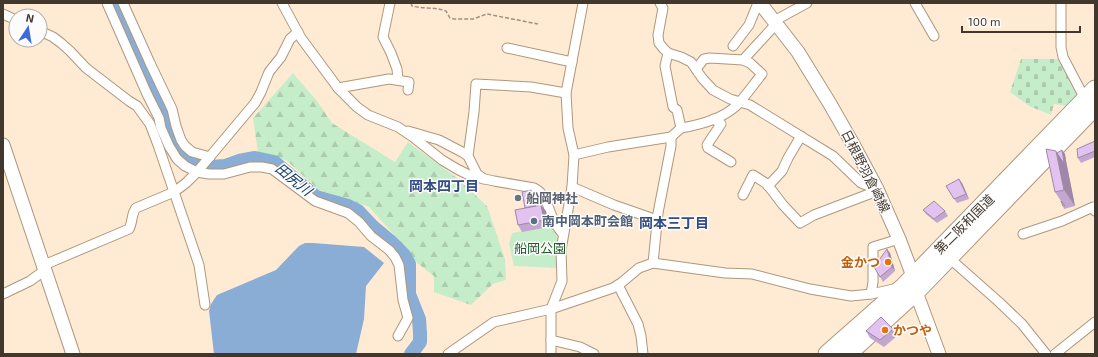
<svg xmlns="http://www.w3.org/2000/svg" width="1098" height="357" viewBox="0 0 1098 357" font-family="'Exo 2','Noto Sans JP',sans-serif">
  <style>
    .green { fill: #c6edc9 }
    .forest { fill: url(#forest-firs) }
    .cemetery { fill: url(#cemetery-stones) }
    .water { fill: #89add5 }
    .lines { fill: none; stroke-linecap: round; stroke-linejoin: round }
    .river { stroke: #89add5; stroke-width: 14 }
    .street-casing { stroke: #ae977d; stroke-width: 11 }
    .secondary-casing { stroke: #ae977d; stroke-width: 15 }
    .highway-casing { stroke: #ae977d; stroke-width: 19 }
    .path { stroke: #a09180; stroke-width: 1.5; stroke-dasharray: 4 2; stroke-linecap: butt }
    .street { stroke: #fff; stroke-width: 9 }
    .secondary { stroke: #fff; stroke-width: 13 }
    .highway { stroke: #fff; stroke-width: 17 }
    .wall { fill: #c3a7ce }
    .shaded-wall { fill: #9f88a7 }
    .building { fill: #e3c2ef; stroke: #9f88a7 }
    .worship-dot { fill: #6b7280; stroke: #fcfcfc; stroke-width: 1.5 }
    .service-dot { fill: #5c6f8a; stroke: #fcfcfc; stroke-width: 1.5 }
    .food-dot { fill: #e8710a; stroke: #fcfcfc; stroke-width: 1.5 }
    .labels { text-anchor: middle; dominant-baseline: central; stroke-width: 3; stroke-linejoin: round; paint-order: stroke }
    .street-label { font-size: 13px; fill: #41372c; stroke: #fcfcfc }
    .worship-label { font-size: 13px; font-weight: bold; fill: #5b616d; stroke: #fcfcfc; text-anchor: start }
    .service-label { font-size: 13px; font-weight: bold; fill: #4e5e75; stroke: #fcfcfc; text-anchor: start }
    .park-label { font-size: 13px; fill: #1d5928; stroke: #fcfcfc }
    .food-label { font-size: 13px; font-weight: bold; fill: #c56008; stroke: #fcfcfc; text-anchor: end }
    .water-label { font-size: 14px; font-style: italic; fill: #0f365c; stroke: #fcfcfc }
    .neighbourhood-label { font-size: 14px; font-weight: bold; fill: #334c85; stroke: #fcfcfc }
  </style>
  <defs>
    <pattern id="forest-firs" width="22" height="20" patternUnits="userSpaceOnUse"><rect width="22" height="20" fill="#c6edc9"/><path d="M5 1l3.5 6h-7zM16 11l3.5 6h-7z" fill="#abccad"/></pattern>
    <pattern id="cemetery-stones" width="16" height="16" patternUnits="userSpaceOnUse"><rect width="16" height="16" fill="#c6edc9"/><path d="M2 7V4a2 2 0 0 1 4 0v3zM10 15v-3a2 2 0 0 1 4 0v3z" fill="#abccad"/></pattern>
  </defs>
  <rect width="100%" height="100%" fill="#ffebd4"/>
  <polygon class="green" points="553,225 558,239 559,268 514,266 509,244 512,233"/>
  <polygon class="forest" points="293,73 317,101 332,123 395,162 408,142 457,178 487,206 505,259 506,280 493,284 471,305 434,292 434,276 416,262 396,237 369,207 319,190 286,160 258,153 253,118"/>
  <polygon class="cemetery" points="1021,59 1061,59 1080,92 1066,106 1054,104 1051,115 1029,106 1010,92"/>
  <polygon class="water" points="305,243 313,243 364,247 384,263 366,286 364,319 356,354 214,354 209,311 211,304 217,295 276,270 299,246"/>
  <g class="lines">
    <polyline class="river" points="116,3 135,44 174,145 184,157 203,166 209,167 225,166 239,161 255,158 274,162 316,197 348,206 358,211 373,227 391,242 404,255 409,264 409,294 419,319 420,333 420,342 411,354"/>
    <defs>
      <g id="street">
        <polyline points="107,3 147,94 159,118 161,128 169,146 177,159 185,166 197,172 209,174 224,174 250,167 262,167 272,169 315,201 348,213 359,222 371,236 389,250 395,257 399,265 403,300 408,318 398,336"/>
        <polyline points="123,3 150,63 172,109 176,126 181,140 185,146 192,152 210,157"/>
        <path d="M282 3 301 38 338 88 357 107 368 115 398 127 413 137 442 160 457 169 471 176 494 181 534 188C548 195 548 211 555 223 557 227 560 230 563 234"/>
        <polyline points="390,3 383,37 391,53 397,69 398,80"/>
        <polyline points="660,3 663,8 658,35 659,43 663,48 668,53 681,57 691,62 702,78 713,90 730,99 750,105 833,156 861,183 877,189"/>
        <polyline points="915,3 934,36"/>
        <polyline points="1061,3 1061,47 1063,57 1085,99"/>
        <polyline points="3,14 16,20"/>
        <polyline points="774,21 807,3"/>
        <polyline points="40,31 53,37 61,43 70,51 86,68 129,101 137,106 150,124 158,145 199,265 205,305"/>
        <polyline points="733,46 749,25 758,3"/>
        <polyline points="507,48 572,62"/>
        <polyline points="743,60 776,24"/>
        <polyline points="338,88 389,79 409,82 408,90"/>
        <polyline points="714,119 721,124 707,145 708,148 731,162"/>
        <path d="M681 128C699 125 722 119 736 106 745 97 753 85 762 74L750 63 743 60 710 58 704 59 696 69"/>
        <polyline points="408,131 439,140 462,152 468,156 477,174 484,179"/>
        <polyline points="574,155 608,147 671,137 681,128 677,110 673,107 665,66 668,53"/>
        <polyline points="468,156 474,112 476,84 531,87 566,93"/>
        <polyline points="768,186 782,171 788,158 801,136"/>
        <polyline points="572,187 614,205 657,220"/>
        <polyline points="743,195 753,175 767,184 783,205 800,223 814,215 877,191"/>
        <polyline points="1023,234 1062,221 1093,207 1095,211"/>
        <polyline points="948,257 999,302 1022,324 1046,354"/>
        <polyline points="653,263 658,213 671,146 671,137"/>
        <path d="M44 265 129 229C133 222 131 214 136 208L174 192 186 183 197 172 255 103 261 92 269 72 281 57 290 39 298 32"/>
        <polyline points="618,285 638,324 641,336 643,354"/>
        <polyline points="3,294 30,281 45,270"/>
        <polyline points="871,294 873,282 873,247 899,239"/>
        <polyline points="551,340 580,347 594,354"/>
        <polyline points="448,354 494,322 551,309 613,288 621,283 639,268 653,263 725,273 752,274 810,289 851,296 871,294 898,288"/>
        <polyline points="551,354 551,309 562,281 561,250 572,187 574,155 568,128 566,93 583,3"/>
        <polyline points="1055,354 1095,322"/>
      </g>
      <g id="secondary">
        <polyline points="760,3 798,52 830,104 854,146 877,189 899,239 913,276 916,292 939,354"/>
        <polyline points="3,145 73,354"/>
      </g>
      <g id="highway">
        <polyline points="827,354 903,287 1095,89"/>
        <polyline points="848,354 916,292 1095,107"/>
      </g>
    </defs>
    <use href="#street" class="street-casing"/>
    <use href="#secondary" class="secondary-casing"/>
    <use href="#highway" class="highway-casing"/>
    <g class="path">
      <path d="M411 3 412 6C424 9 436 7 446 11L450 18 454 19H473L487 14 538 24"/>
      <polyline points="554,200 562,199"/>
    </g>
    <use href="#street" class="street"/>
    <use href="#secondary" class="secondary"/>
    <use href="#highway" class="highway"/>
  </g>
  <g class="wall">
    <polygon points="1095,141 1095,157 1081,163 1078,158"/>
    <polygon points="1062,150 1065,154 1067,167 1067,166 1075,206 1064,209 1063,206 1061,201 1055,192"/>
    <polygon points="962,183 969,199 957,203 946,186"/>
    <polygon points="534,195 536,206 546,211 549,227 522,232 518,225 525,208"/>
    <polygon points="923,210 945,211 948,216 937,223 926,214"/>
    <polygon points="890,253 895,271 883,282 880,277"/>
    <polygon points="893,329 897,336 884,347 870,338 866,331"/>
  </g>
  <g class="shaded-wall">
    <polygon points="1062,150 1065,154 1067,167 1064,162"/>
    <polygon points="1056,151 1067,166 1075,206 1064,190"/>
    <polygon points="959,179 962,183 969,199 966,194"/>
    <polygon points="531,190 534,195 537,211 533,207"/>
    <polygon points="541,205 546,211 549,227 544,220"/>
    <polygon points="887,249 890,253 895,271 892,267"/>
  </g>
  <g class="building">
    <polygon points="1095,141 1095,151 1078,158 1077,149"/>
    <polygon points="1046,149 1056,151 1064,190 1055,192"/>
    <polygon points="1062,150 1064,162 1063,162 1057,153"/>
    <polygon points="959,179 966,194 954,199 946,186"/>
    <polygon points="531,190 533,206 525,208 522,192"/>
    <polygon points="934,201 945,211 934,219 923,210"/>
    <polygon points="1061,201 1065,206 1063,206"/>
    <polygon points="541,205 544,220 518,225 515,210"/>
    <polygon points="887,249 892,267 880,277 874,267"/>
    <polygon points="881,317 893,329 880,340 866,331"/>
  </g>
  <circle class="worship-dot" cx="518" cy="198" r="4"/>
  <circle class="service-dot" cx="534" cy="221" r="4"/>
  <g class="food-dot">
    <circle cx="888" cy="262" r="4"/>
    <circle cx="885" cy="330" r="4"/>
  </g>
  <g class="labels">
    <g class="street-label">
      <text transform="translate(866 171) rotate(63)">日根野羽倉崎線</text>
      <text transform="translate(964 224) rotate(-45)">第二阪和国道</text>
    </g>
    <g class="worship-label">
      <text x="526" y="198">船岡神社</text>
    </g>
    <g class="service-label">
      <text x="542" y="221">南中岡本町会館</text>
    </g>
    <g class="park-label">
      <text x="540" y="248">船岡公園</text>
    </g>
    <g class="food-label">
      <text x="880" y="262">金かつ</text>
      <text x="893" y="330" text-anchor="start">かつや</text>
    </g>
    <g class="water-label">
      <text transform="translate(294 179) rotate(39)">田尻川</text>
    </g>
    <g class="neighbourhood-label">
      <text x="444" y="185">岡本四丁目</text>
      <text x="674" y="222">岡本三丁目</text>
    </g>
  </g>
  <rect width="1098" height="357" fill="none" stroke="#41372c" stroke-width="8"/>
  <g transform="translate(28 28) rotate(12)"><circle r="19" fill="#fcfcfc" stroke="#b1ada9"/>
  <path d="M0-3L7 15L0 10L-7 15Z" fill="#3d69da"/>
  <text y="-6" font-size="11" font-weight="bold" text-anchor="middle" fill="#41372c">N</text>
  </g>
  <path d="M962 26v6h118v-6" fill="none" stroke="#41372c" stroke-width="2"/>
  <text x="968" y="26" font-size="12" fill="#41372c" stroke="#fcfcfc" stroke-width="3" paint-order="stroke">100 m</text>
</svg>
